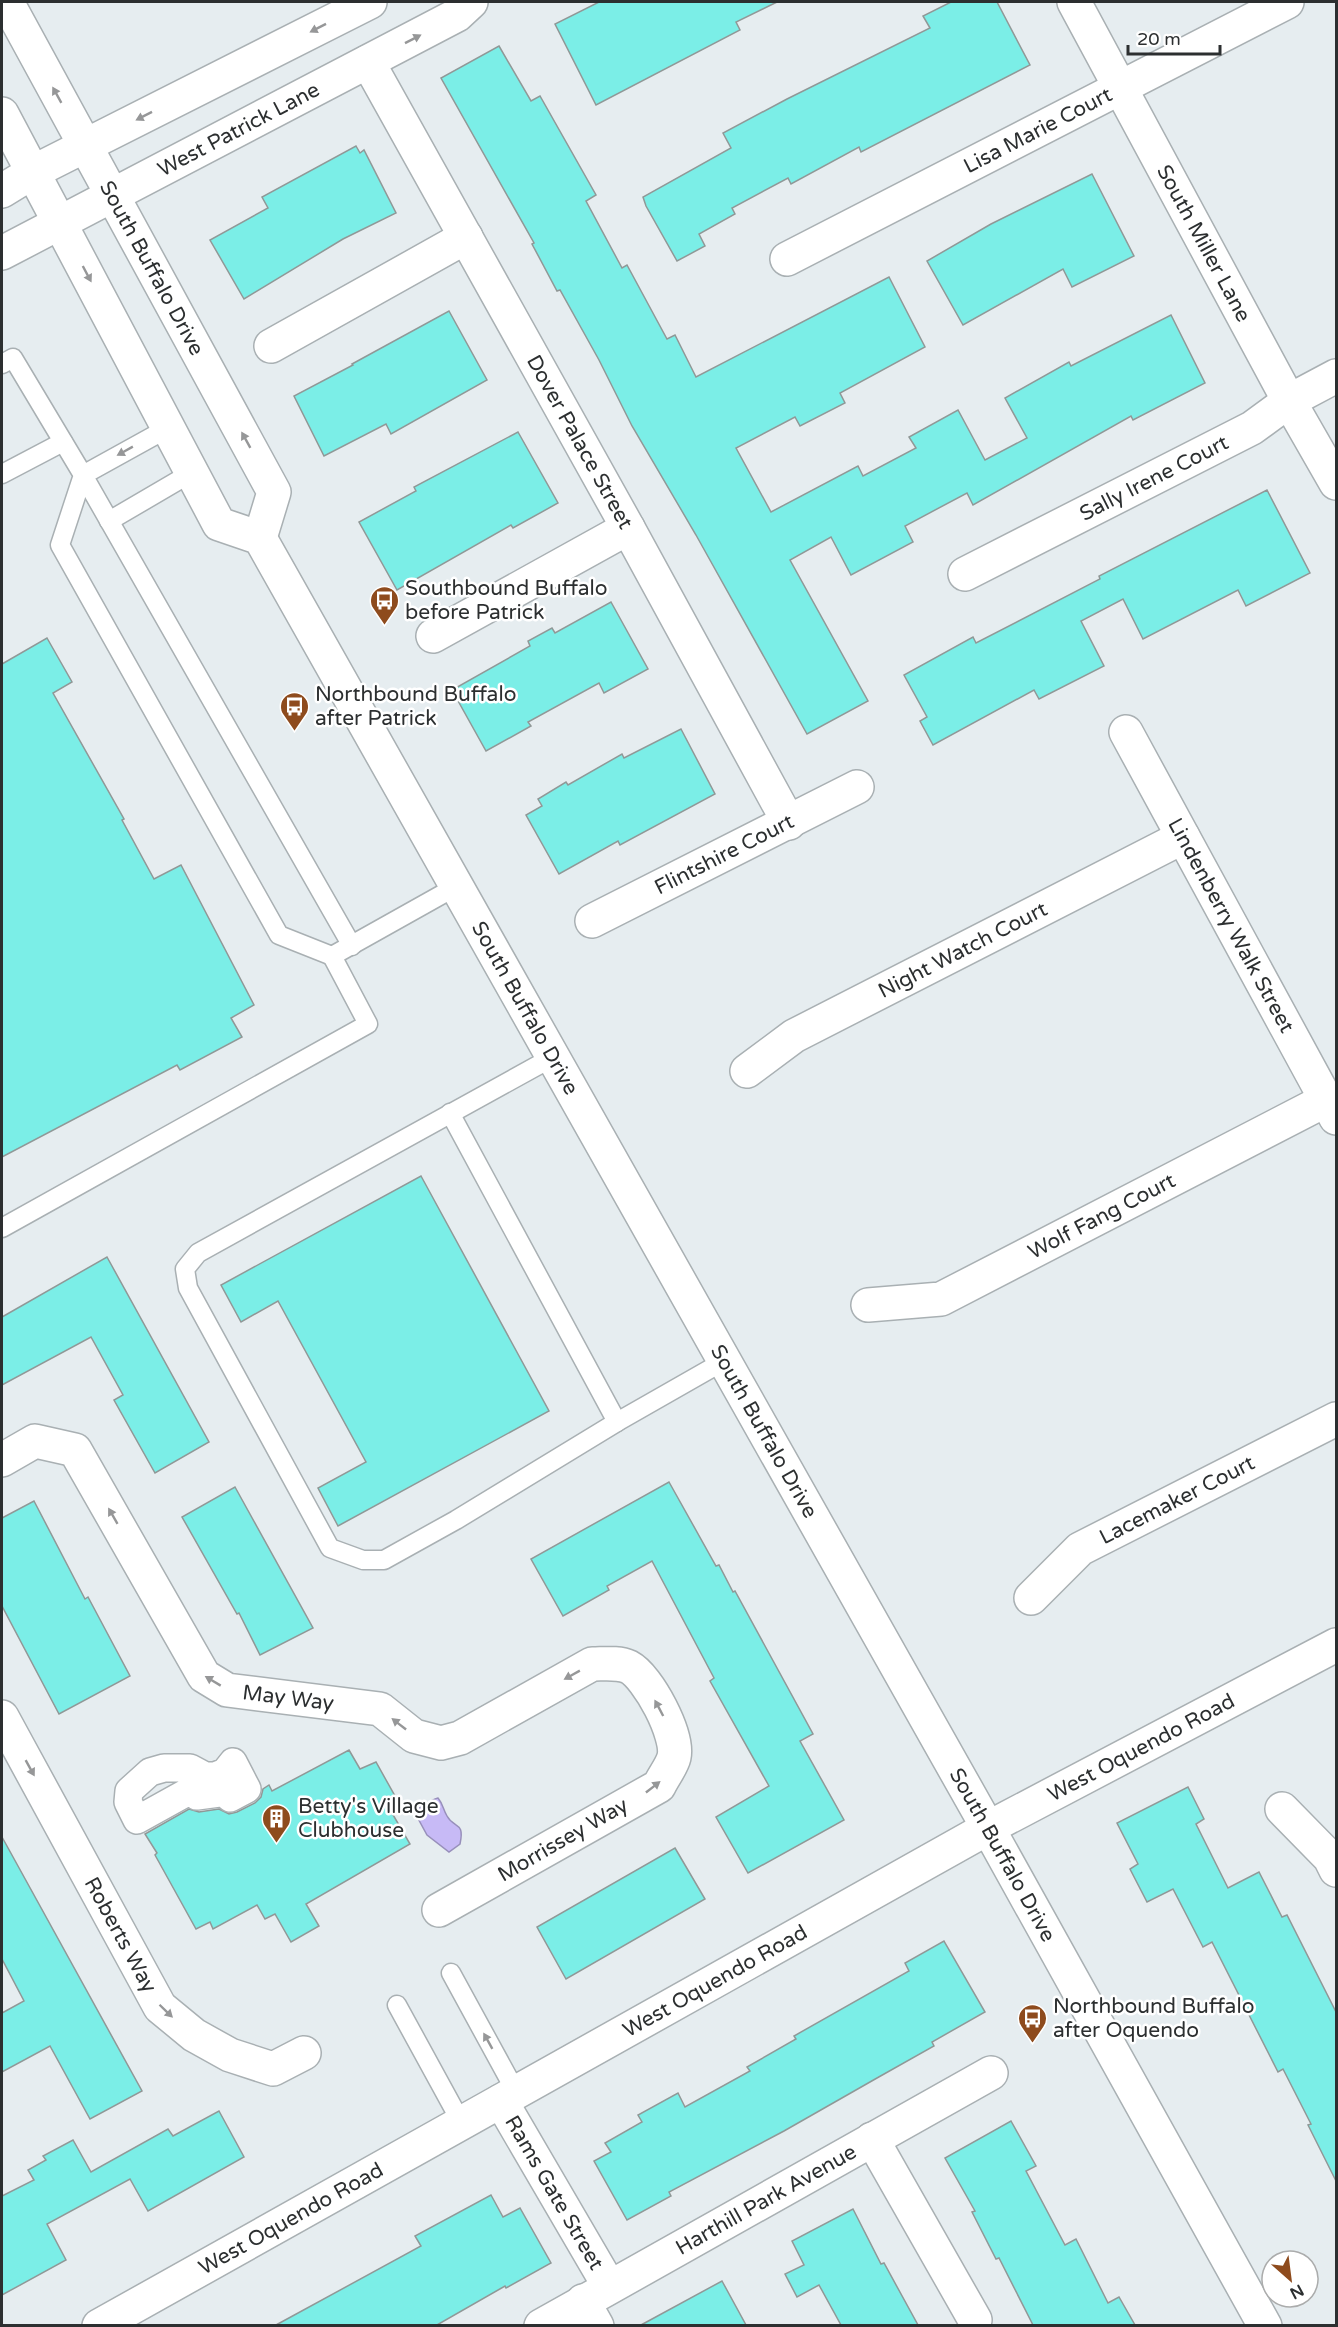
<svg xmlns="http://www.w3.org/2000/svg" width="1338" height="2327" viewBox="0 0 1338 2327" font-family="'Varela Round',sans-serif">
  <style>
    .water { fill: #c7baf6; stroke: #9890bb; stroke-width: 1.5 }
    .building { fill: #7beee7; stroke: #909897; stroke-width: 1.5 }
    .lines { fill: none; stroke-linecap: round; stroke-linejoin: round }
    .service-casing { stroke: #a9b0b3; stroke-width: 21 }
    .pedestrian-casing { stroke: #a9b0b3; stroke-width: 30 }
    .minor-casing { stroke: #a9b0b3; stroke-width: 36 }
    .tertiary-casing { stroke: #a9b0b3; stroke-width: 36 }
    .secondary-casing { stroke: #a9b0b3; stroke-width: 36 }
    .service { stroke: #fff; stroke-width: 18 }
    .pedestrian { stroke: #fff; stroke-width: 27 }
    .minor { stroke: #fff; stroke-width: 33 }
    .tertiary { stroke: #fff; stroke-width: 33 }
    .secondary { stroke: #fff; stroke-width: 33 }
    .oneway { fill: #969798 }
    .labels { text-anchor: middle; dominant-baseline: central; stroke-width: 5; stroke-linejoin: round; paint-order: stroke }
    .street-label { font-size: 21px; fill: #2c2f30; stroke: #fff }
    .poi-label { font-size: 21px; fill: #2c2f30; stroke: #fff; text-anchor: start }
  </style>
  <rect width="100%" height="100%" fill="#e6edf0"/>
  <path class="water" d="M438 1798C443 1804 443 1809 447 1816 454 1829 465 1821 460 1844L449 1852 427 1835 414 1811C423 1807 429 1800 438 1798Z"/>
  <g class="building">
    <polygon points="599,2 777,2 736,22 740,30 596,105 555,24"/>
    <polygon points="951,2 997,2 1030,65 861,152 859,147 791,184 788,178 732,208 735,214 699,234 705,246 677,261 646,206 643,197 731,148 723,133 787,99 930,28 923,16"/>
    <polygon points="499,46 531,101 540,96 596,195 586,201 622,268 627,265 667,339 675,335 696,377 889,277 925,347 840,393 845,403 800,426 795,417 736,448 771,512 858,466 863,476 916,448 909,437 958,410 985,460 1027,438 1005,398 1069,362 1071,366 1171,315 1205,383 1133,420 1131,416 973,505 967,493 905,526 913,542 851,575 831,537 790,560 868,701 807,734 696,535 632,426 599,360 560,290 557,291 532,244 534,243 441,78"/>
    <polygon points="356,146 360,153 364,150 396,213 343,239 244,299 210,240 268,208 262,197"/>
    <polygon points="1092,174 1134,256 1072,287 1063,269 963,325 927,261 991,224"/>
    <polygon points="449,311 487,380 391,434 386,424 324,456 294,396 353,365 352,364"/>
    <polygon points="518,432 558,503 513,528 511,525 397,590 359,522 416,491 414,487"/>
    <polygon points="1267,490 1310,573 1246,606 1238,590 1143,639 1123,599 1081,621 1104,666 1039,699 1034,690 933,745 920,721 927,717 904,675 973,637 976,643 1100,579 1099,576"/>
    <polygon points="611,602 648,669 604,693 599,683 528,722 531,726 486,751 452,690 530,646 528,641 552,628 555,633"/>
    <polygon points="47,638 72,682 53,693 124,819 122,820 154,879 181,865 254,1005 231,1018 242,1037 180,1070 177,1065 2,1157 2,664"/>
    <polygon points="681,729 715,794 620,845 618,841 559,874 526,815 542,806 538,799 566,782 568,785 622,754 624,758"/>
    <polygon points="421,1176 549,1411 338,1526 318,1488 366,1462 278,1301 241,1322 221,1285"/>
    <polygon points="107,1257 209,1442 155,1473 114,1400 123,1395 91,1337 2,1385 2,1317"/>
    <polygon points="669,1482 716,1566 719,1565 733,1592 735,1591 813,1734 800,1741 844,1820 748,1873 716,1817 769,1786 710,1681 714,1678 652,1561 607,1586 609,1590 563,1616 531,1559"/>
    <polygon points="235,1487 313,1628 260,1655 239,1613 237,1614 182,1517"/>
    <polygon points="34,1501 85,1599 88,1597 130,1676 59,1714 2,1606 2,1518"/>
    <polygon points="349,1750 360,1769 376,1762 395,1796 385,1801 410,1844 306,1904 319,1926 291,1942 275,1914 265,1919 257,1905 213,1929 210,1922 196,1929 155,1855 157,1853 145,1834 189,1809 199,1812 219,1809 229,1814 237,1812 255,1803 261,1797 263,1789 269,1785 272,1791"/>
    <polygon points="1188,1787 1204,1819 1196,1824 1228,1888 1259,1872 1282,1917 1287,1915 1336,2012 1336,2181 1308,2125 1311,2124 1283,2069 1278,2072 1212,1942 1203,1947 1173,1889 1147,1902 1130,1869 1138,1864 1117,1823"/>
    <polygon points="2,1837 142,2091 90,2119 50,2046 2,2072 2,2013 24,2001 2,1959"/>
    <polygon points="675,1848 705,1899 566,1979 537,1927"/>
    <polygon points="944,1941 985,2012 932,2042 934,2046 877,2078 784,2131 669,2192 671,2196 627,2220 594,2161 611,2152 605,2143 642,2122 638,2115 678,2093 685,2107 750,2071 747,2067 796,2039 794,2036 909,1971 905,1963"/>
    <polygon points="219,2111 244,2157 148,2211 130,2179 47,2224 66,2260 2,2295 2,2196 34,2180 28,2170 46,2160 43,2156 73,2140 91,2172 168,2129 173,2136"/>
    <polygon points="1011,2121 1036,2166 1026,2171 1065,2245 1076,2239 1108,2303 1119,2297 1135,2325 1033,2325 999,2258 996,2259 972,2212 975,2211 945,2158"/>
    <polygon points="491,2195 503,2217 520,2208 551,2263 506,2288 505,2286 437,2325 276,2325 421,2246 415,2236"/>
    <polygon points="853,2209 881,2264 884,2263 918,2325 841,2325 819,2285 797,2297 785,2274 804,2265 792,2241"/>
    <polygon points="722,2281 746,2325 641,2325"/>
  </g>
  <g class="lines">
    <defs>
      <g id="service">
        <polyline points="2,364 13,358 83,475 60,545 279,935 332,956"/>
        <polyline points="168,428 83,475 352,946"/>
        <polyline points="2,474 63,442"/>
        <polyline points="109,521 191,473"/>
        <polyline points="553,1057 198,1253 185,1269 188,1288 330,1548 363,1560 384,1560 456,1520 617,1422 724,1361"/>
        <polyline points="450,1113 617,1422"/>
        <polyline points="2,1228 368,1024 332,956 457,886"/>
        <polyline points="451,1973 516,2092"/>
        <polyline points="397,2005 461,2122"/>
      </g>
      <polygon id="pedestrian" points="233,1762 247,1789 230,1798 227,1792 197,1796 193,1789 137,1820 128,1802 129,1791 150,1772 164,1768 190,1768 205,1776 215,1776 225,1772"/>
      <g id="minor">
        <path id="s1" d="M1074 2 1289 401 1336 483"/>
        <path id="s2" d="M368 62 628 528 789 823"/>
        <path id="s3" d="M787 259 1287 2"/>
        <polyline points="271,346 466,237"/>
        <path id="s4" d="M965 574 1252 428 1289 401 1336 376"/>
        <polyline points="433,636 628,528"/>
        <path id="s5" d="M1126 732 1336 1118"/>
        <path id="s6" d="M592 921 857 787"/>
        <path id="s7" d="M747 1071 794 1036 1183 837"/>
        <path id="s8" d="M868 1305 941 1299 1326 1100"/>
        <path id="s9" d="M2 1460 35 1441 75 1450 204 1676 227 1690 380 1709 414 1736 441 1743 460 1738 592 1664C604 1664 618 1662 629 1667 648 1677 679 1735 674 1757 672 1766 663 1777 659 1786L439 1910"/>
        <path id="s10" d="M1031 1598 1080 1549 1336 1419"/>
        <path id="s11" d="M2 1717 160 2007 194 2035 230 2055 273 2069 304 2053"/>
        <polyline points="1282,1809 1330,1858 1336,1870"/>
        <path id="s12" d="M501 2101 609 2286"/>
        <polyline points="872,2139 975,2320"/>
        <polyline points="583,2301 597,2326"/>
        <path id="s13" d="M541 2326 991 2073"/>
      </g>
      <g id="tertiary">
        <polyline points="2,191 33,172 370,2"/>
        <path id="s14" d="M2 253 457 15 471 2"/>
        <path id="s15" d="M99 2326 988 1828 1336 1645"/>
      </g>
      <g id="secondary">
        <path id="s16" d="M7 2 274 492 260 538"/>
        <path id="s17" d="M2 114 219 524 260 538 988 1828 1265 2326"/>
      </g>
    </defs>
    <use href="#service" class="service-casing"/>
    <use href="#pedestrian" class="pedestrian-casing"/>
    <use href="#minor" class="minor-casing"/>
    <use href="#tertiary" class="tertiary-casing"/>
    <use href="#secondary" class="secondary-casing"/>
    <use href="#service" class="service"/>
    <use href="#pedestrian" class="pedestrian"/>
    <use href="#minor" class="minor"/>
    <use href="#tertiary" class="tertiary"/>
    <use href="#secondary" class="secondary"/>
  </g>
  <defs><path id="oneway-solid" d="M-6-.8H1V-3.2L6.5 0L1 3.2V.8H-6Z" transform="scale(1.5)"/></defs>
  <g class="oneway">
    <use href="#oneway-solid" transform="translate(318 28) rotate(153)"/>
    <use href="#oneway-solid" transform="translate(413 39) rotate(-27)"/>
    <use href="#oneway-solid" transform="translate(57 95) rotate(-119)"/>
    <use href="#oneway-solid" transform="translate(144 116) rotate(153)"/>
    <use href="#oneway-solid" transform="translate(87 274) rotate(62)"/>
    <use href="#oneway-solid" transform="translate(246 440) rotate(-119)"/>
    <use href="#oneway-solid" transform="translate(125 451) rotate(151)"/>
    <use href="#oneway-solid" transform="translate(113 1516) rotate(-120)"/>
    <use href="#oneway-solid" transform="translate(572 1675) rotate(151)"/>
    <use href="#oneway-solid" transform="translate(213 1681) rotate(-149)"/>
    <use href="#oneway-solid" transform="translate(659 1708) rotate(-118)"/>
    <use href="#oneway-solid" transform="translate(399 1724) rotate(-142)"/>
    <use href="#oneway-solid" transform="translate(30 1768) rotate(61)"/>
    <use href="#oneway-solid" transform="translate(653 1787) rotate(-38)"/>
    <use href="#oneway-solid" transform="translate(166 2011) rotate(44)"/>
    <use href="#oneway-solid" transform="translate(488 2041) rotate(-119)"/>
  </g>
  <defs>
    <symbol id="bus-pin" viewBox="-11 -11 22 30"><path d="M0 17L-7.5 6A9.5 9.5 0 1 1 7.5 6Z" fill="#8e4b1d" stroke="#fff"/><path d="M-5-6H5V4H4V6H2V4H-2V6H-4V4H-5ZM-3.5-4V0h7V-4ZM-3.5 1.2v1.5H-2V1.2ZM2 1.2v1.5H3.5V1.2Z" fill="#fff"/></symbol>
    <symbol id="building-pin" viewBox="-11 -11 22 30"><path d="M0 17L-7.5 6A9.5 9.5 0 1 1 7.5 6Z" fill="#8e4b1d" stroke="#fff"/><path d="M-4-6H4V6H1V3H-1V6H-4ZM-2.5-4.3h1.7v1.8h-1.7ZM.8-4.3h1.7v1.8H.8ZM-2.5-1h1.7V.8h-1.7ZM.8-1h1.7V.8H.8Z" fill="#fff"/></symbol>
  </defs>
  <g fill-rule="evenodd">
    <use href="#bus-pin" x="368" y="584" width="33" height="45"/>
    <use href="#bus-pin" x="278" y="690" width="33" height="45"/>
    <use href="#building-pin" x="260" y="1802" width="33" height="45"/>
    <use href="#bus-pin" x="1016" y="2002" width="33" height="45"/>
  </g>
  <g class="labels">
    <g class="street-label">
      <text stroke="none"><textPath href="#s14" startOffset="267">West Patrick Lane</textPath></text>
      <text stroke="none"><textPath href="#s3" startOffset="282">Lisa Marie Court</textPath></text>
      <text stroke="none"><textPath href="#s1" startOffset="274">South Miller Lane</textPath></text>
      <text stroke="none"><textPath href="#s16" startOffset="303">South Buffalo Drive</textPath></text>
      <text stroke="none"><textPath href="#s2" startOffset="435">Dover Palace Street</textPath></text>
      <text stroke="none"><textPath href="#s4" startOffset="212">Sally Irene Court</textPath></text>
      <text stroke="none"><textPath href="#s6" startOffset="148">Flintshire Court</textPath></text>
      <text stroke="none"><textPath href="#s5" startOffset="220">Lindenberry Walk Street</textPath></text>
      <text stroke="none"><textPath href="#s7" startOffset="248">Night Watch Court</textPath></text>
      <text stroke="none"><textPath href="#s17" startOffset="1047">South Buffalo Drive</textPath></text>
      <text stroke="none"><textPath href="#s8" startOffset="254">Wolf Fang Court</textPath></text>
      <text stroke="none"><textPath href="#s17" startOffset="1533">South Buffalo Drive</textPath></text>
      <text stroke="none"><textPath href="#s10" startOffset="178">Lacemaker Court</textPath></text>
      <text stroke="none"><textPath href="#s9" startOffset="428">May Way</textPath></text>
      <text stroke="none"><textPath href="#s15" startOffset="1192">West Oquendo Road</textPath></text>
      <text transform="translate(563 1840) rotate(-30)">Morrissey Way</text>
      <text stroke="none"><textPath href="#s17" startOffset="2019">South Buffalo Drive</textPath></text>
      <text stroke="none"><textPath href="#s11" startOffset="248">Roberts Way</textPath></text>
      <text stroke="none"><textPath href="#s15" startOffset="706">West Oquendo Road</textPath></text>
      <text stroke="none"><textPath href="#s12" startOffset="106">Rams Gate Street</textPath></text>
      <text stroke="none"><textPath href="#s13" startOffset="258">Harthill Park Avenue</textPath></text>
      <text stroke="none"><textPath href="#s15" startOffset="220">West Oquendo Road</textPath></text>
    </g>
    <g class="poi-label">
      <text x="405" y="588">Southbound Buffalo<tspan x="405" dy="24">before Patrick</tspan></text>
      <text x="315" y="694">Northbound Buffalo<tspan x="315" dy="24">after Patrick</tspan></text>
      <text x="298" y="1806">Betty's Village<tspan x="298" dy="24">Clubhouse</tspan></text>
      <text x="1053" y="2006">Northbound Buffalo<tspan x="1053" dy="24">after Oquendo</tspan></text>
    </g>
  </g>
  <rect width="1338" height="2327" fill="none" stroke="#2c2f30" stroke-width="6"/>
  <g transform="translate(1290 2279) rotate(152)"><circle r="28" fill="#ffffff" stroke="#abacac" stroke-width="1.5"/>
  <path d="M0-4.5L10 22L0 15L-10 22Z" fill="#8e4b1d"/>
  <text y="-9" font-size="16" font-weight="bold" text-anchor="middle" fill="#2c2f30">N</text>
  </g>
  <path d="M1128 45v9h92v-9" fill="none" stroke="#2c2f30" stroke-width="3"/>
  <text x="1137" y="45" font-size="18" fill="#2c2f30" stroke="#ffffff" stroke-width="4.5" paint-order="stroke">20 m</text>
</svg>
